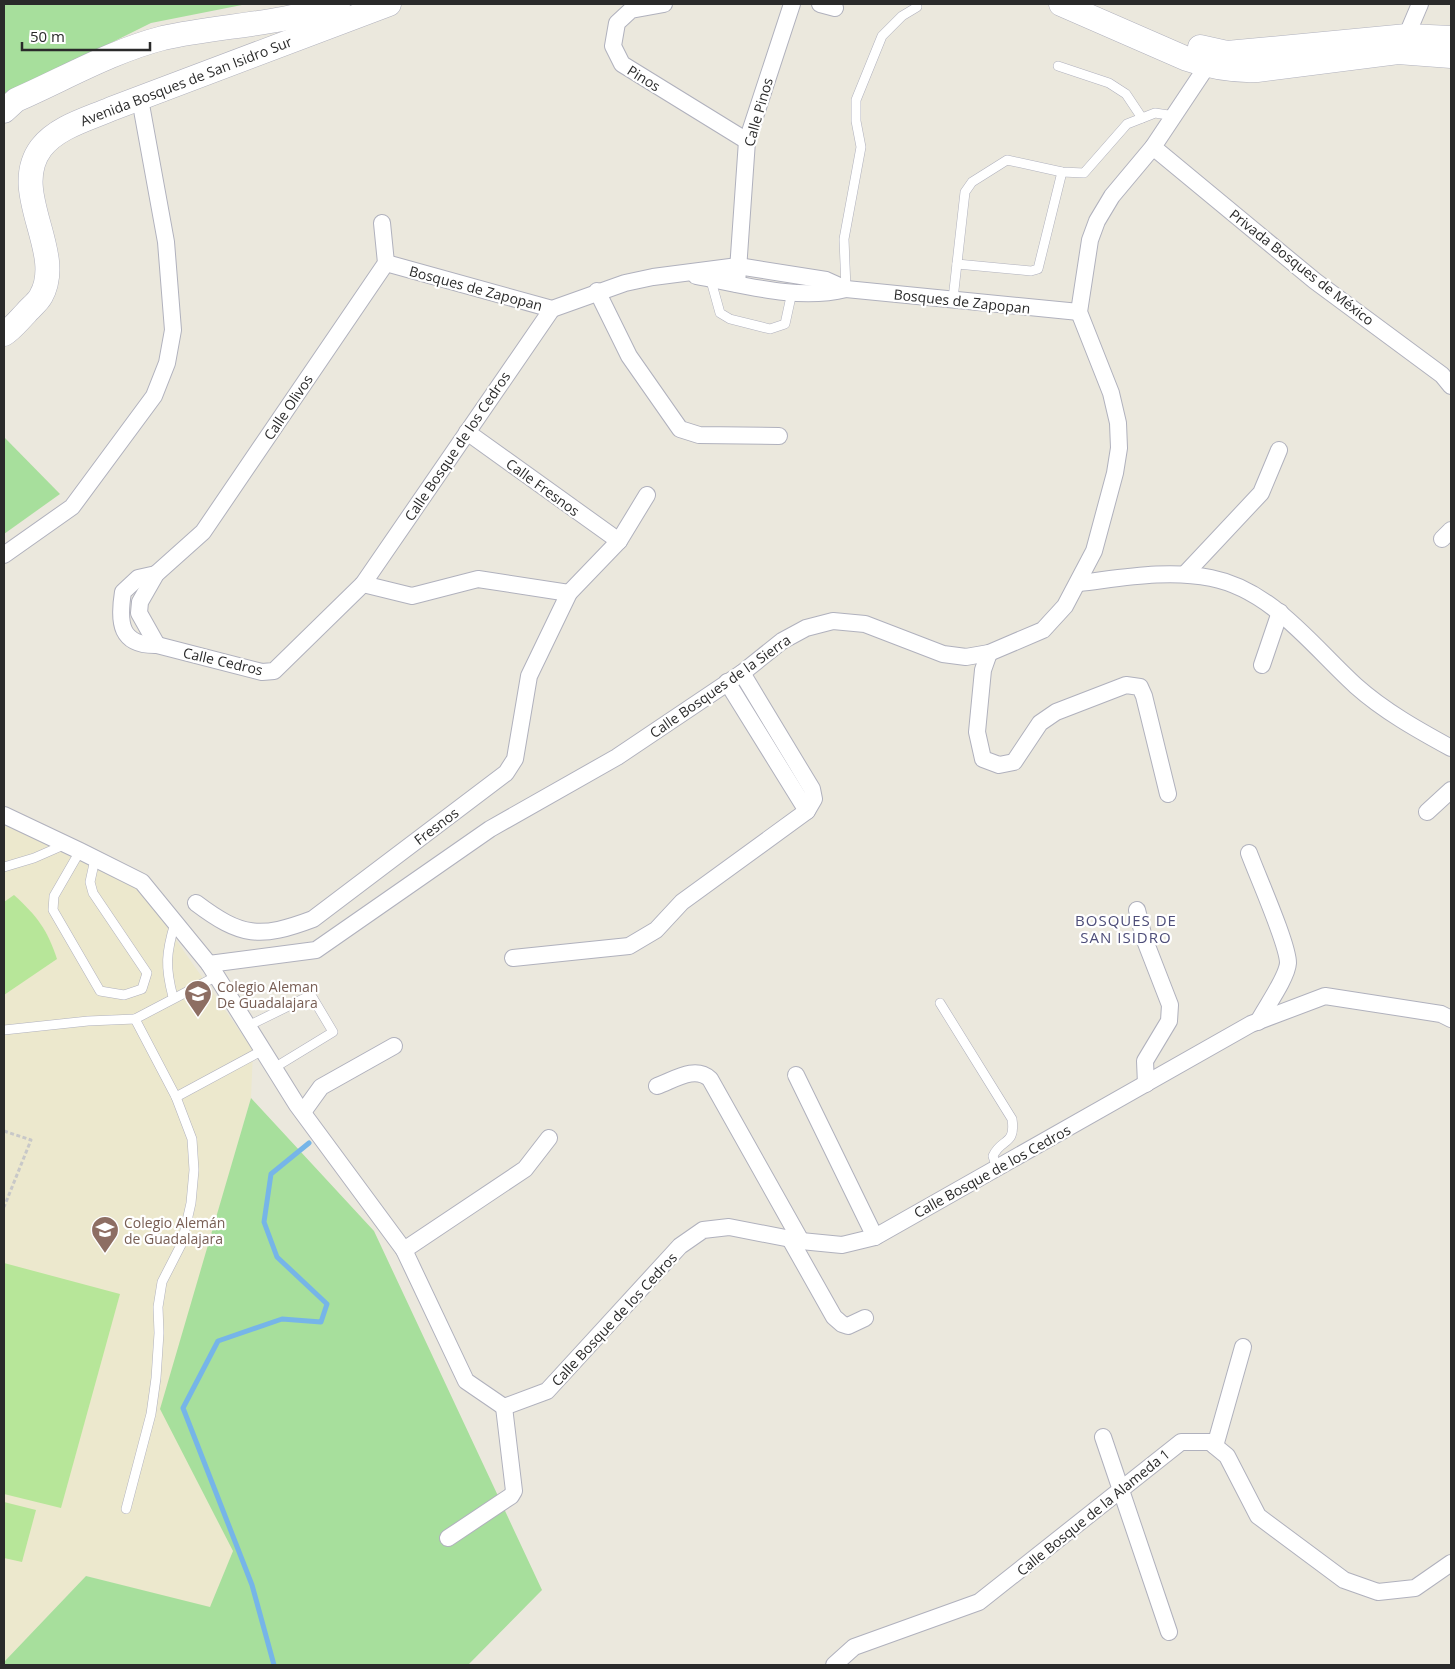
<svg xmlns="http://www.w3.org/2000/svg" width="1455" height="1669" viewBox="0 0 1455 1669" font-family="'Open Sans',sans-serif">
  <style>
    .education { fill: #ece8cd }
    .green { fill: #a7df9c }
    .pitch { fill: #b7e699 }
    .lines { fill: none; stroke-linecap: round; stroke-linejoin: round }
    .stream { stroke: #76b5e8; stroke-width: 5 }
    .lane-casing { stroke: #b0b1bd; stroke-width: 10 }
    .street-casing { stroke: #b0b1bd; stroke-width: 18 }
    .secondary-casing { stroke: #b0b1bd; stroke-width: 25 }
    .path { stroke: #c8c8c8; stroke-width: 3; stroke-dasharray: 4 2.5; stroke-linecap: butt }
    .lane { stroke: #fff; stroke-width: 9 }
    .street { stroke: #fff; stroke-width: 16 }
    .secondary { stroke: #fff; stroke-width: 24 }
    .labels { text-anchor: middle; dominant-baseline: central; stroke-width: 4.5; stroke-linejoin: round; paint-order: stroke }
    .street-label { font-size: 14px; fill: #2a2a2a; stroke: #fff }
    .education-label { font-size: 14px; fill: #785e54; stroke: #fff; text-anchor: start }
    .neighbourhood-label { font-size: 15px; letter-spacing: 1px; fill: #4d4d79; stroke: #fff }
  </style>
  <rect width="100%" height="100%" fill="#ebe8dd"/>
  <polygon class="education" points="4,824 137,884 253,1050 251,1098 161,1409 233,1551 210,1608 86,1576 4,1662"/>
  <g class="green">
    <polygon points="4,4 247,4 151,23 4,96"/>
    <polygon points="4,437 60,494 4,534"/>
    <polygon points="251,1098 374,1231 542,1590 468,1665 4,1665 4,1662 86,1576 210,1607 233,1551 160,1409"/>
  </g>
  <g class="pitch">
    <path d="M14 895C37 916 47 929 57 959L4 995V902Z"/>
    <polygon points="4,1263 120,1294 61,1508 4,1494"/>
    <polygon points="4,1502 36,1510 22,1562 4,1558"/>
  </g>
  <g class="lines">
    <polyline class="stream" points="274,1665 252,1585 183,1408 218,1341 282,1319 321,1322 327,1304 277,1257 264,1222 271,1174 309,1143"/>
    <defs>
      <g id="lane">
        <polyline points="1058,66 1109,83 1126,94 1142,118"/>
        <polyline points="957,264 1031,271 1038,269 1062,172"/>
        <polyline points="710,277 720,313 730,319 770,329 785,324 792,292"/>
        <polyline points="846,289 844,239 861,147 856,121 856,100 882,36 902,16 917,7"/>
        <polyline points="953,299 965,192 972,182 1007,160 1062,172 1084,173 1127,124 1155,113 1175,116"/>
        <polyline points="80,851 54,896 53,910 100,991 124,995 142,989 147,973 93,893 90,882 95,859"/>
        <polyline points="4,867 34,858 66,844"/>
        <polyline points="217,976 135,1019 176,1097 263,1050"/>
        <path d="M173 997C165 967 166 953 175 923"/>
        <path d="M940 1003 1012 1119C1016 1146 1001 1138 993 1156L997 1169"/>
        <polyline points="248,1026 311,995 333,1032 274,1068"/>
        <polyline points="4,1030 88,1021 135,1019"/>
        <polyline points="126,1509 151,1414 156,1378 159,1333 158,1307 162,1282 182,1243 191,1203 194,1170 192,1139 176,1097"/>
      </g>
      <g id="street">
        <polyline points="664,4 631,10 617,23 613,46 622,64 747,141"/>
        <polyline points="820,4 835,8"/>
        <polyline points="1403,44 1420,4"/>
        <polyline points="1153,147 1315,281 1442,375 1451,386"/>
        <polyline points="386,263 552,309 625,283 653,277 738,266 826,280 846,289 1079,312"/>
        <path d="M696 276C744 285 798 301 846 289"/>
        <polyline points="737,284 747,141 792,4"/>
        <polyline points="597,291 629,356 680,429 699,435 779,436"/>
        <polyline points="467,432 619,541"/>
        <polyline points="1442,539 1451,530"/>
        <polyline points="4,555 72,507 154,396 167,363 173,330 166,242 140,99"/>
        <path d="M156 574 138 578 123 592C118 623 120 646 157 645L262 672 274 671 363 584 552 309"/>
        <polyline points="1185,574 1261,493 1279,450"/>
        <path d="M1079 583C1122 578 1168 569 1211 578 1272 590 1312 646 1356 686 1384 711 1418 730 1451 748"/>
        <polyline points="363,584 412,596 478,579 569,593"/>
        <polyline points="157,645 139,613 140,602 156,574 203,532 386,263 382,223"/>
        <polyline points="989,653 983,670 977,732 983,759 999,765 1014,762 1040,723 1056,712 1126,685 1140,687 1144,696 1168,794"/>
        <polyline points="1262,665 1280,612"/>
        <polyline points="727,682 807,811"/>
        <polyline points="1427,812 1451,790"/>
        <polyline points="4,815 80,851 142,882 209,964 297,1105 404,1250 466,1381 504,1407 547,1391 680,1246 703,1230 729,1227 801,1241 842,1245 875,1237 1251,1024 1325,996 1441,1014 1451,1019"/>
        <path d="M1249 853C1257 875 1288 944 1288 963 1287 978 1265 1008 1258 1022"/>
        <path d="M196 903C241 937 260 939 313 919L506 773 515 759 529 676 569 593 619 541 647 495"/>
        <polyline points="1137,910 1144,938 1170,1005 1169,1021 1145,1061 1146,1084"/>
        <polyline points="513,958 629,946 656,930 682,902 807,811 814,799 812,789 742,673"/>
        <polyline points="209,964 316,950 490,829 617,757 742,673 782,641 806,628 833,621 865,624 943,654 966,657 989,653 1043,630 1065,606 1094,551 1115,473 1119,448 1118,423 1111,393 1079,312 1090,240 1097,221 1112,196 1153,147 1207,66 1209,57"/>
        <polyline points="796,1075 875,1237"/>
        <path d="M657 1086C674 1080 695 1065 710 1079L801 1241"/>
        <polyline points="303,1112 321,1087 394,1046"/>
        <polyline points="790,1239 834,1317 842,1324 848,1326 865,1318"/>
        <polyline points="404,1250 525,1169 549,1138"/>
        <polyline points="1103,1437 1169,1632"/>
        <polyline points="1215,1446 1243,1347"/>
        <polyline points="448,1538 511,1496 514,1491 504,1407"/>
        <polyline points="834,1665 854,1647 979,1602 1181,1442 1210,1442 1227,1456 1258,1516 1344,1580 1378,1592 1415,1588 1451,1563"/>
      </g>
      <g id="secondary">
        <path d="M1061 4 1187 59C1210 67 1232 71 1257 70L1398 52 1451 56"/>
        <polyline points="1200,47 1227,53 1407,36 1451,38"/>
        <path d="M4 111 16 100C64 79 112 51 163 38 221 25 282 25 338 4"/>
        <path d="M4 334C12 329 19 320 26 313 30 308 38 302 41 296 66 252 8 192 41 148 57 127 88 119 111 109L389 4"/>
      </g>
    </defs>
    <use href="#lane" class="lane-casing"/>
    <use href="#street" class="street-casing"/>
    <use href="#secondary" class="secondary-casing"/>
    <polyline class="path" points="4,1131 31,1140 4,1207"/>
    <use href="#lane" class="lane"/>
    <use href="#street" class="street"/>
    <use href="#secondary" class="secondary"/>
  </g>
  <defs>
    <symbol id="school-pin" viewBox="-11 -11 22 30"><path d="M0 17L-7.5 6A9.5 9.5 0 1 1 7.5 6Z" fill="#8d6e63" stroke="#fff"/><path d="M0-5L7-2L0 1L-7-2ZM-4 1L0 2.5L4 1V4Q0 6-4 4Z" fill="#fff"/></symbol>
  </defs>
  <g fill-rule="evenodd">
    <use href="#school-pin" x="182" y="978" width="32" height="43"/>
    <use href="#school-pin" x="89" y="1214" width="32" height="43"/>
  </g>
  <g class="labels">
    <g class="street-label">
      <text transform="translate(644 78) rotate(32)">Pinos</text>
      <text transform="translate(186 81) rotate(-21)">Avenida Bosques de San Isidro Sur</text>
      <text transform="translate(758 112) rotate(-74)">Calle Pinos</text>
      <text transform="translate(1302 267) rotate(38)">Privada Bosques de México</text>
      <text transform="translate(476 288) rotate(15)">Bosques de Zapopan</text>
      <text transform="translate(962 301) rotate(6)">Bosques de Zapopan</text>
      <text transform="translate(288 407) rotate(-56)">Calle Olivos</text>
      <text transform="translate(457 446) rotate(-56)">Calle Bosque de los Cedros</text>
      <text transform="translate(543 487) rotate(36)">Calle Fresnos</text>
      <text transform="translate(223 661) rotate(13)">Calle Cedros</text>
      <text transform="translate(720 686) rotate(-35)">Calle Bosques de la Sierra</text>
      <text transform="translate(436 826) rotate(-37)">Fresnos</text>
      <text transform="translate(992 1171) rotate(-29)">Calle Bosque de los Cedros</text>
      <text transform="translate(614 1319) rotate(-47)">Calle Bosque de los Cedros</text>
      <text transform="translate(1093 1512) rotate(-39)">Calle Bosque de la Alameda 1</text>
    </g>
    <g class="education-label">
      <text x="217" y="986">Colegio Aleman<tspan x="217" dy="16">De Guadalajara</tspan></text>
      <text x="124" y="1222">Colegio Alemán<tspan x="124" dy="16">de Guadalajara</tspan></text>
    </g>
    <g class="neighbourhood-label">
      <text x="1126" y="920">BOSQUES DE<tspan x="1126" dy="17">SAN ISIDRO</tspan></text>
    </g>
  </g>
  <rect width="1455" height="1669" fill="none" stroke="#2a2a2a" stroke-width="10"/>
  <path d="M22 42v8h128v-8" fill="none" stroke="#2a2a2a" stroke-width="2.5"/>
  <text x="30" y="42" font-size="15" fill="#2a2a2a" stroke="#ffffff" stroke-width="4" paint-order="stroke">50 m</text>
</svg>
